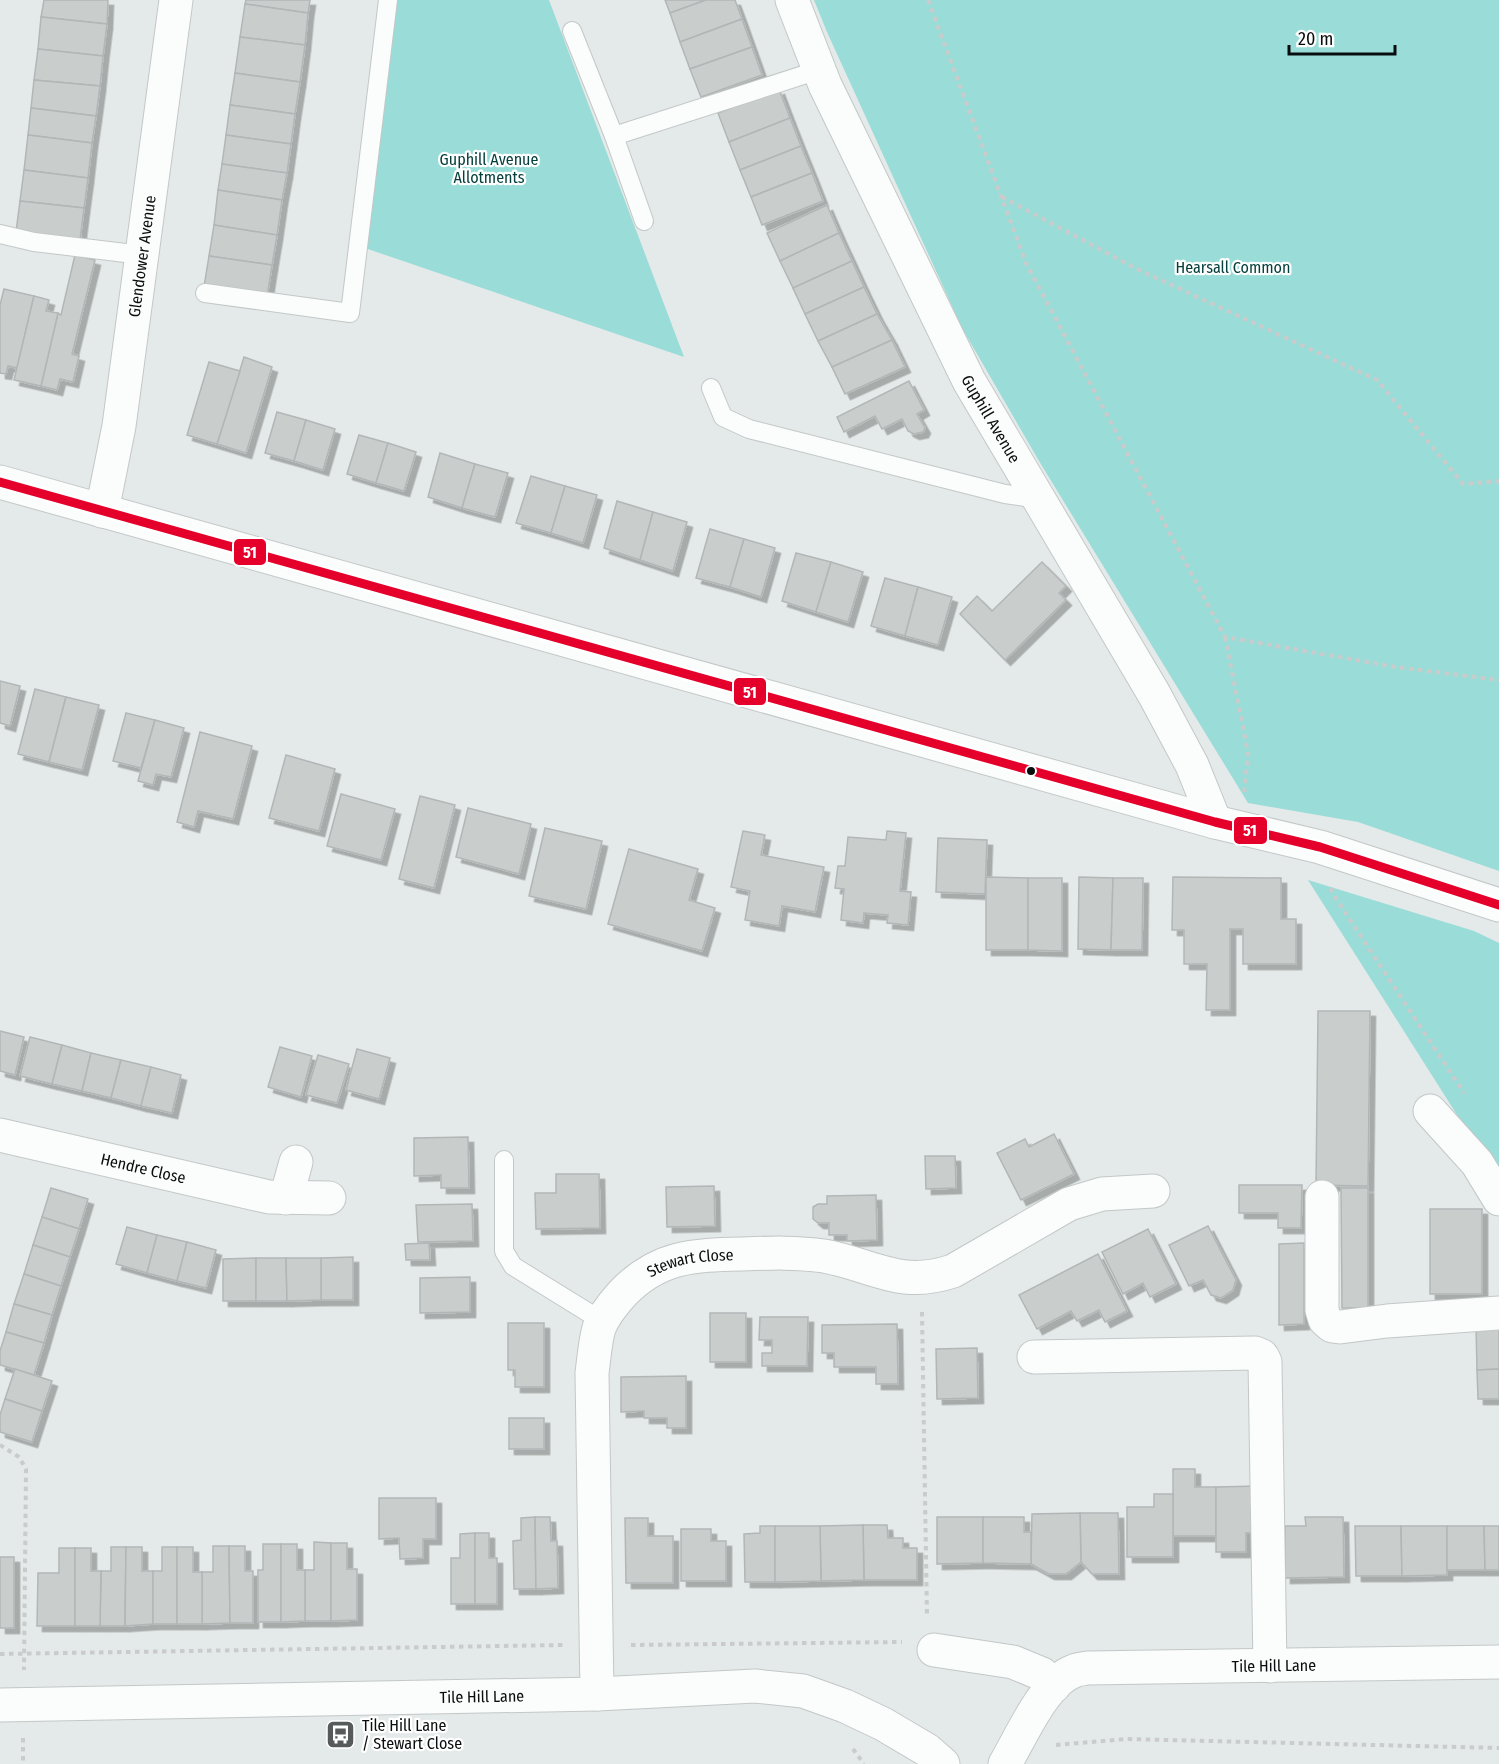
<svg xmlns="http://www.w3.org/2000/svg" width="1499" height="1764" viewBox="0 0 1499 1764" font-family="'Fira Sans Condensed',sans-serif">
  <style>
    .green { fill: #9adcd8 }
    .building { fill: #c9cecd; stroke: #b2b6b6; stroke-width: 1.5; filter: url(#shadow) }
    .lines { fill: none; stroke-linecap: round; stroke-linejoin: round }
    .service-casing { stroke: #c3c8c7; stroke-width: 20 }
    .minor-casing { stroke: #c3c8c7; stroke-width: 35 }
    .tertiary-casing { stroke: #c3c8c7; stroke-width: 35 }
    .path { stroke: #cacbcb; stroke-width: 4; stroke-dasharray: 4.5 4.5; stroke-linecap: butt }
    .service { stroke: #fbfcfc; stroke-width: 18 }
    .minor { stroke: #fbfcfc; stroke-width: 33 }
    .tertiary { stroke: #fbfcfc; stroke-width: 33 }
    .bus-1-casing { stroke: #fff; stroke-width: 14 }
    .bus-1 { stroke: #e4002b; stroke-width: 9 }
    .bus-dot { fill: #0a0d0d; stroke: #fff; stroke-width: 2 }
    .labels { text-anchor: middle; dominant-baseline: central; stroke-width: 4.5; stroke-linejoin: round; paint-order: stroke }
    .park-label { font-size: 16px; fill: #05403d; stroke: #fff }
    .street-label { font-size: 16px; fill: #0a0d0d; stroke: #fff }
    .poi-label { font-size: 16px; fill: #0a0d0d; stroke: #fff; text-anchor: start }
    .line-badge { stroke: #fff; stroke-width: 2 }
    .badge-label { font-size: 16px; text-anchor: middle; font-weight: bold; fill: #fff }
  </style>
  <defs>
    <filter id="shadow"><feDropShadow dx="5.5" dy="5.5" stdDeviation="0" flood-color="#0004"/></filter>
  </defs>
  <rect width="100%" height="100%" fill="#e4eae9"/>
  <g class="green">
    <polygon points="394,0 549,0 684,357 362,247"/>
    <polygon points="814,0 1499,0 1499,871 1358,822 1248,803 1039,461 962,328 827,32"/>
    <polygon points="1308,880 1474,931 1499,943 1499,1181"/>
  </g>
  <g class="building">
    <polygon points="44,0 108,0 107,24 41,17"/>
    <polygon points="246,0 310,0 308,13 245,4"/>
    <polygon points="665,0 706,0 670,13"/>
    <polygon points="706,0 735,0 742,19 680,42 670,13"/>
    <polygon points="245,4 308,13 305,45 240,37"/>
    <polygon points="41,17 107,24 103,56 38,49"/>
    <polygon points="742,19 752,47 690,69 680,42"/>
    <polygon points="240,37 305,45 300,82 235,73"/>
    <polygon points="752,47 762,75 701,97 690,69"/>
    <polygon points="38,49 103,56 100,86 34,80"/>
    <polygon points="235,73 300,82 295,114 230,105"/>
    <polygon points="34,80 100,86 96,116 31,108"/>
    <polygon points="779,89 790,118 729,142 718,113"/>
    <polygon points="230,105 295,114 291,144 226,135"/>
    <polygon points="31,108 96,116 92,143 28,135"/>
    <polygon points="790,118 801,146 740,170 729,142"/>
    <polygon points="28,135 92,143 88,178 24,170"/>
    <polygon points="226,135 291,144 287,173 222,164"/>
    <polygon points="801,146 812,173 751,197 740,170"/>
    <polygon points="222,164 287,173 282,200 218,190"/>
    <polygon points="24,170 88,178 84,208 20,201"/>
    <polygon points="812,173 823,201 762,225 751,197"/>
    <polygon points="218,190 282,200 277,235 214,225"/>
    <polygon points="20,201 84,208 80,240 16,232"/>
    <polygon points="827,205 839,233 780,261 767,233"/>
    <polygon points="214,225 277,235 272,265 209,256"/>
    <polygon points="839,233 852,261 793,288 780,261"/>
    <polygon points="75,255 95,260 72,354 79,356 73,382 60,379 57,390 41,386 58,313 61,315"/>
    <polygon points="209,256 272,265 267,297 204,287"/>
    <polygon points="852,261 864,287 805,314 793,288"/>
    <polygon points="864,287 877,314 818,341 805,314"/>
    <polygon points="4,289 34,296 17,368 8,366 6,374 0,373 0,305"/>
    <polygon points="34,296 49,300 46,311 58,313 41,386 14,380"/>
    <polygon points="877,314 892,340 832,367 818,341"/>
    <polygon points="892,340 905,367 845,394 832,367"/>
    <polygon points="244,357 272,367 246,453 217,444"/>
    <polygon points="209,362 240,371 217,444 187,435"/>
    <polygon points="909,381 924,410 917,414 925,428 923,432 914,434 908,431 902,419 882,429 875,416 844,432 837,417"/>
    <polygon points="277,412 306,420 294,461 265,453"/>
    <polygon points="306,420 335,429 323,470 294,461"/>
    <polygon points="359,435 388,443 376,483 347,474"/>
    <polygon points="388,443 416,452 404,491 376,483"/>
    <polygon points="440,453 475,464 462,508 428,497"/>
    <polygon points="475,464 508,473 495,517 462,508"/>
    <polygon points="531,476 565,486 551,533 516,523"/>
    <polygon points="565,486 597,495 583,543 551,533"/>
    <polygon points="617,501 653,512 640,560 604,548"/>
    <polygon points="653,512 687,522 673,571 640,560"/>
    <polygon points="710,529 744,539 730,587 696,578"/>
    <polygon points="744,539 775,548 761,597 730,587"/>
    <polygon points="796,553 831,562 816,612 782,601"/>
    <polygon points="831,562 863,572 848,622 816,612"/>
    <polygon points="1042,562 1066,586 1059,593 1066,600 1005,660 960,614 977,596 992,611"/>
    <polygon points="885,578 918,587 905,636 871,626"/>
    <polygon points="918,587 952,597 938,645 905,636"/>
    <polygon points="0,681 20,686 10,726 0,723"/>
    <polygon points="35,689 66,697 49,762 18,754"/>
    <polygon points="66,697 99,705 82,770 49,762"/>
    <polygon points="126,713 155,720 141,768 113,761"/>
    <polygon points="155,720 184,728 171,777 156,774 153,785 138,781"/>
    <polygon points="200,732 252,746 233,819 198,811 194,827 177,822"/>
    <polygon points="286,755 335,769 319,831 269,818"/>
    <polygon points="341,794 395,809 381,860 327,846"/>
    <polygon points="420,796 455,805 434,888 399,879"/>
    <polygon points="468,808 531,824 519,874 456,857"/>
    <polygon points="545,828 602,841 586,909 529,896"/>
    <polygon points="743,831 765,835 761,855 824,867 815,912 782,906 779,926 745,920 750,891 731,887"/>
    <polygon points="887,831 906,833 900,891 911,892 908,925 887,923 888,915 864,913 863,923 841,920 844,889 835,888 838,866 845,866 848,837 886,840"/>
    <polygon points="938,838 987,840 985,894 936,892"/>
    <polygon points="629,849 698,869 689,900 715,908 702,951 608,924"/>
    <polygon points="986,877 1028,878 1028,950 986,950"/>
    <polygon points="1079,877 1113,878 1111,950 1078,949"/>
    <polygon points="1173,877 1281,878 1281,919 1296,919 1296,964 1243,964 1243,929 1230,929 1230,1010 1206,1010 1207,964 1184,964 1184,930 1172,930"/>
    <polygon points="1028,878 1062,878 1062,951 1028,950"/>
    <polygon points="1113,878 1143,878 1142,950 1111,950"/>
    <polygon points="1318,1011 1370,1011 1368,1186 1316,1185"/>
    <polygon points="0,1031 24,1037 15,1075 0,1071"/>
    <polygon points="30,1037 62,1045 52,1084 20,1076"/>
    <polygon points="62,1045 91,1053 82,1091 52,1084"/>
    <polygon points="280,1047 312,1056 301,1097 268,1087"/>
    <polygon points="357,1049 390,1058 379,1099 346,1090"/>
    <polygon points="91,1053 121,1060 111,1098 82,1091"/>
    <polygon points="318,1055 349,1064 337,1103 306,1095"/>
    <polygon points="121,1060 151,1067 141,1106 111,1098"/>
    <polygon points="151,1067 181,1075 172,1113 141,1106"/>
    <polygon points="1054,1134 1074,1174 1021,1200 997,1153 1025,1139 1029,1147"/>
    <polygon points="468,1137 469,1188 441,1188 441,1175 414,1176 414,1138"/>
    <polygon points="925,1156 955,1156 956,1188 926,1189"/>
    <polygon points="556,1174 599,1174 600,1228 536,1229 535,1193 556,1193"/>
    <polygon points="1239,1185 1302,1185 1301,1228 1278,1228 1278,1213 1239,1213"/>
    <polygon points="714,1186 715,1226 667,1227 666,1187"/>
    <polygon points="51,1188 88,1199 79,1229 42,1217"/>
    <polygon points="1341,1188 1368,1188 1368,1308 1342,1308"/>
    <polygon points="876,1195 877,1240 847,1241 847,1235 829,1235 829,1223 818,1223 813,1219 813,1207 818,1204 827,1204 827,1196"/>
    <polygon points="472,1204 473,1241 418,1242 416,1205"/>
    <rect x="1430" y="1209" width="52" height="85"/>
    <polygon points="42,1217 79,1229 70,1257 33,1245"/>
    <polygon points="1208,1226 1236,1280 1233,1290 1221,1298 1211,1295 1203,1280 1189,1286 1169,1245"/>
    <polygon points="127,1227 157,1235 147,1273 116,1264"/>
    <polygon points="1148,1229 1176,1284 1150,1297 1143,1283 1123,1294 1102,1252"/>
    <polygon points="157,1235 187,1242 177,1281 147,1273"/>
    <polygon points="187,1242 216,1250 206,1288 177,1281"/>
    <polygon points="429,1243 430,1260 406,1260 405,1244"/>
    <polygon points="1304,1243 1304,1324 1279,1325 1279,1244"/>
    <polygon points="33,1245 70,1257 61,1286 24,1274"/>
    <polygon points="1098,1254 1127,1311 1105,1322 1099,1310 1077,1321 1071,1311 1037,1329 1019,1295"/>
    <polygon points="353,1257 353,1300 321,1300 321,1258"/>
    <polygon points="256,1258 256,1301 223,1301 223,1259"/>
    <polygon points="256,1258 286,1258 287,1301 256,1301"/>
    <polygon points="286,1258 321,1258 321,1300 287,1301"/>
    <polygon points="24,1274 61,1286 52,1315 14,1304"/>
    <polygon points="470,1277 470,1312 420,1313 420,1278"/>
    <polygon points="14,1304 52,1315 44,1343 6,1332"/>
    <rect x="710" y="1313" width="36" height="49"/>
    <polygon points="760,1317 808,1317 807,1366 762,1366 762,1353 772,1353 772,1340 759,1340"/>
    <polygon points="508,1323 544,1323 544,1387 515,1387 515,1370 508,1370"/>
    <polygon points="897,1324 898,1384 876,1384 876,1367 834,1367 834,1353 822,1353 822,1325"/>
    <polygon points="1499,1325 1499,1369 1477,1370 1476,1326"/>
    <polygon points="6,1332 44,1343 34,1375 0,1365 0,1351"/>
    <polygon points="977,1348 978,1398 937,1399 936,1349"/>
    <polygon points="15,1369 52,1381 42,1411 5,1399"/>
    <polygon points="1499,1369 1499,1399 1478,1399 1477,1370"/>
    <polygon points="686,1376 686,1428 667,1428 667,1418 644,1418 644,1411 621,1412 621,1377"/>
    <polygon points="5,1399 42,1411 32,1442 0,1432 0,1415"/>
    <rect x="509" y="1418" width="35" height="31"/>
    <polygon points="1173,1469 1195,1469 1195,1487 1216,1487 1216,1536 1173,1536"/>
    <polygon points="1259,1486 1260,1532 1246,1533 1246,1552 1216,1552 1216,1487"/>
    <polygon points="1154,1494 1173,1494 1173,1557 1127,1557 1127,1507 1154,1507"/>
    <polygon points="379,1498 436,1498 436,1539 423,1539 423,1558 400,1559 399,1538 379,1539"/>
    <polygon points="1080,1513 1118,1513 1119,1574 1092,1574 1081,1562"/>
    <polygon points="1080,1513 1081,1562 1066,1574 1049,1574 1031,1564 1032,1514"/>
    <polygon points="535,1517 536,1589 514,1589 513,1541 521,1540 521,1518"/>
    <polygon points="535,1517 550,1517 551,1541 557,1541 558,1588 536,1589"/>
    <polygon points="937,1517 983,1517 983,1563 937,1564"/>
    <polygon points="983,1517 1024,1517 1024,1532 1031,1532 1031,1564 983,1563"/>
    <polygon points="1305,1517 1343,1517 1344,1577 1285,1578 1285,1526 1306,1526"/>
    <polygon points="625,1518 648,1518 648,1536 673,1536 673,1583 626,1583"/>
    <polygon points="863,1525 887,1525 888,1538 903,1538 903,1548 917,1548 917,1580 864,1580"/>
    <polygon points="863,1525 864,1580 821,1581 820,1526"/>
    <polygon points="760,1526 775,1526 775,1582 745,1582 744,1534 760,1533"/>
    <polygon points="775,1526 820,1526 821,1581 775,1582"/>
    <polygon points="1355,1526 1401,1526 1402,1576 1356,1576"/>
    <polygon points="1401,1526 1447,1526 1447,1575 1402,1576"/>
    <polygon points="1447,1526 1484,1526 1485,1570 1447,1570"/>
    <polygon points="1484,1526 1499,1526 1499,1570 1485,1570"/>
    <polygon points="681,1529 711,1529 711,1541 726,1541 726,1581 681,1581"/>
    <polygon points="475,1533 475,1604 451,1604 451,1558 460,1558 460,1534"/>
    <polygon points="475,1533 489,1533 489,1558 497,1558 497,1604 475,1604"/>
    <polygon points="314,1542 331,1543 331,1621 305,1621 305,1570 314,1570"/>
    <polygon points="331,1543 347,1543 347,1569 357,1569 357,1620 331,1621"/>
    <polygon points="263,1544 281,1544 281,1622 258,1622 258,1570 263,1570"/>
    <polygon points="281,1544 297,1544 297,1570 305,1570 305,1621 281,1622"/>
    <polygon points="213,1546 229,1546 230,1623 202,1624 202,1572 213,1572"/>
    <polygon points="229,1546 245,1546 245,1571 253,1571 253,1623 230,1623"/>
    <polygon points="111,1547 126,1547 125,1626 100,1626 101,1571 111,1571"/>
    <polygon points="126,1547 142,1547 142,1571 153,1571 153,1624 125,1626"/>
    <polygon points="162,1547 177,1547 177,1624 153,1624 153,1571 162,1571"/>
    <polygon points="177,1547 193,1547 193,1572 202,1572 202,1624 177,1624"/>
    <polygon points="59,1548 75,1548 75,1626 37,1626 38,1573 59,1573"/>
    <polygon points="75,1548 91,1548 91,1571 101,1571 100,1626 75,1626"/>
    <rect x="0" y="1557" width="14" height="71"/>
  </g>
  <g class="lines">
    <defs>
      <g id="service">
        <polyline points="572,31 614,136 644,221"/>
        <polyline points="614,136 819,70"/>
        <polyline points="0,234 34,242 142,255"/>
        <polyline points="205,293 350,313 388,0"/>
        <polyline points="711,388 723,417 749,429 1005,494 1039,499"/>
        <polyline points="504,1160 504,1251 513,1266 602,1321"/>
      </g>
      <g id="minor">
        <path id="s1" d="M792 0 825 85 969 381 1154 694 1192 765 1215 822"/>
        <path id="s2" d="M102 511 119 426 176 0"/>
        <polyline points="1430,1111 1477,1163 1499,1199"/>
        <path id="s3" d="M0 1135 269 1197 329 1198"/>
        <polyline points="1322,1197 1322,1310 1325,1320 1332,1326 1340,1327 1387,1321 1499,1313"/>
        <polyline points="286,1198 296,1162"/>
        <polyline points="1034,1357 1255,1353 1262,1356 1265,1362 1270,1666"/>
        <polyline points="934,1650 1013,1662 1042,1674 1054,1686"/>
        <path id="s4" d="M597 1694 592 1373C594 1358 595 1342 599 1328 604 1315 613 1304 622 1294 658 1256 693 1255 742 1254 770 1253 797 1252 824 1256 874 1265 899 1289 953 1271L1069 1204 1102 1194 1153 1191"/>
        <path id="s5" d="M0 1705 597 1694 755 1686 803 1691 845 1706 883 1724 927 1750 943 1764"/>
        <path id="s6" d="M1005 1764C1021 1737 1044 1682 1074 1671 1078 1669 1083 1669 1087 1668L1499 1662"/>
      </g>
      <polyline id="tertiary" points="0,482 1215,822 1320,847 1499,905"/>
    </defs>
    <use href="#service" class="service-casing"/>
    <use href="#minor" class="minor-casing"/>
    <use href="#tertiary" class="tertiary-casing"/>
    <g class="path">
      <polyline points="928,0 1026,263 1225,637 1396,667 1499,680"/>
      <polyline points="1002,197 1137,269 1377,380 1463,484 1499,481"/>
      <polyline points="1225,637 1248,753 1244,795"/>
      <polyline points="1331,888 1333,894 1464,1093"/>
      <polyline points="922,1312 927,1617"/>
      <polyline points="0,1445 19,1457 26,1469 24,1670"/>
      <polyline points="631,1645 902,1642"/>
      <polyline points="0,1654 563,1645"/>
      <polyline points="23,1738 23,1764"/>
      <polyline points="1056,1745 1126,1739 1499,1748"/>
      <polyline points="853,1749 864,1764"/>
    </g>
    <use href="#service" class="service"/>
    <use href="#minor" class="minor"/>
    <use href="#tertiary" class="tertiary"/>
    <defs>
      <polyline id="bus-1" points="0,482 1215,822 1320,847 1499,905"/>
    </defs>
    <use href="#bus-1" class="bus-1-casing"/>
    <use href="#bus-1" class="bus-1"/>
  </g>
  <defs>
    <symbol id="bus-square" viewBox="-11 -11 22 22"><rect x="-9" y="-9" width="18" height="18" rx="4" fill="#565a5a" stroke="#fff"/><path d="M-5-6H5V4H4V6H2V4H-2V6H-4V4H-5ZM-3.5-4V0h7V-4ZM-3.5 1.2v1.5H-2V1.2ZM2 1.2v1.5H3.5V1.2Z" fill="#fff"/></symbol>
  </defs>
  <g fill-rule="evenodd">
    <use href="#bus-square" x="324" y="1718" width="33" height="33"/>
  </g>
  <circle class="bus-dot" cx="1031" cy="771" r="5"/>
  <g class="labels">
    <g class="park-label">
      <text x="489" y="159">Guphill Avenue<tspan x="489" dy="18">Allotments</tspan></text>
      <text x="1233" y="267">Hearsall Common</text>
    </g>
    <g class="street-label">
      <text stroke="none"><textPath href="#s2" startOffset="258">Glendower Avenue</textPath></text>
      <text stroke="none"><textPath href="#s1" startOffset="464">Guphill Avenue</textPath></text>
      <text stroke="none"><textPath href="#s3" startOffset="147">Hendre Close</textPath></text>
      <text stroke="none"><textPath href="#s4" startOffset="486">Stewart Close</textPath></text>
      <text stroke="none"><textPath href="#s6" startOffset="318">Tile Hill Lane</textPath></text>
      <text stroke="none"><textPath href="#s5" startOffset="482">Tile Hill Lane</textPath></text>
    </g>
    <g class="poi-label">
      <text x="362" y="1725">Tile Hill Lane<tspan x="362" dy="18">/ Stewart Close</tspan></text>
    </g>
  </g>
  <g class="line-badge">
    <rect x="233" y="538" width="34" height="28" rx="6" fill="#e4002b"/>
    <rect x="733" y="677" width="34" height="29" rx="6" fill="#e4002b"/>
    <rect x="1233" y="816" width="35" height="29" rx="6" fill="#e4002b"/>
  </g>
  <g class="badge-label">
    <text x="250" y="558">51</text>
    <text x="750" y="698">51</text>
    <text x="1250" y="836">51</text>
  </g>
  <path d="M1289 45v9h106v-9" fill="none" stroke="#0a0d0d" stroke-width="3"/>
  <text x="1298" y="45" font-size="18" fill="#0a0d0d" stroke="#ffffff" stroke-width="4.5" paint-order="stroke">20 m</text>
</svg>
